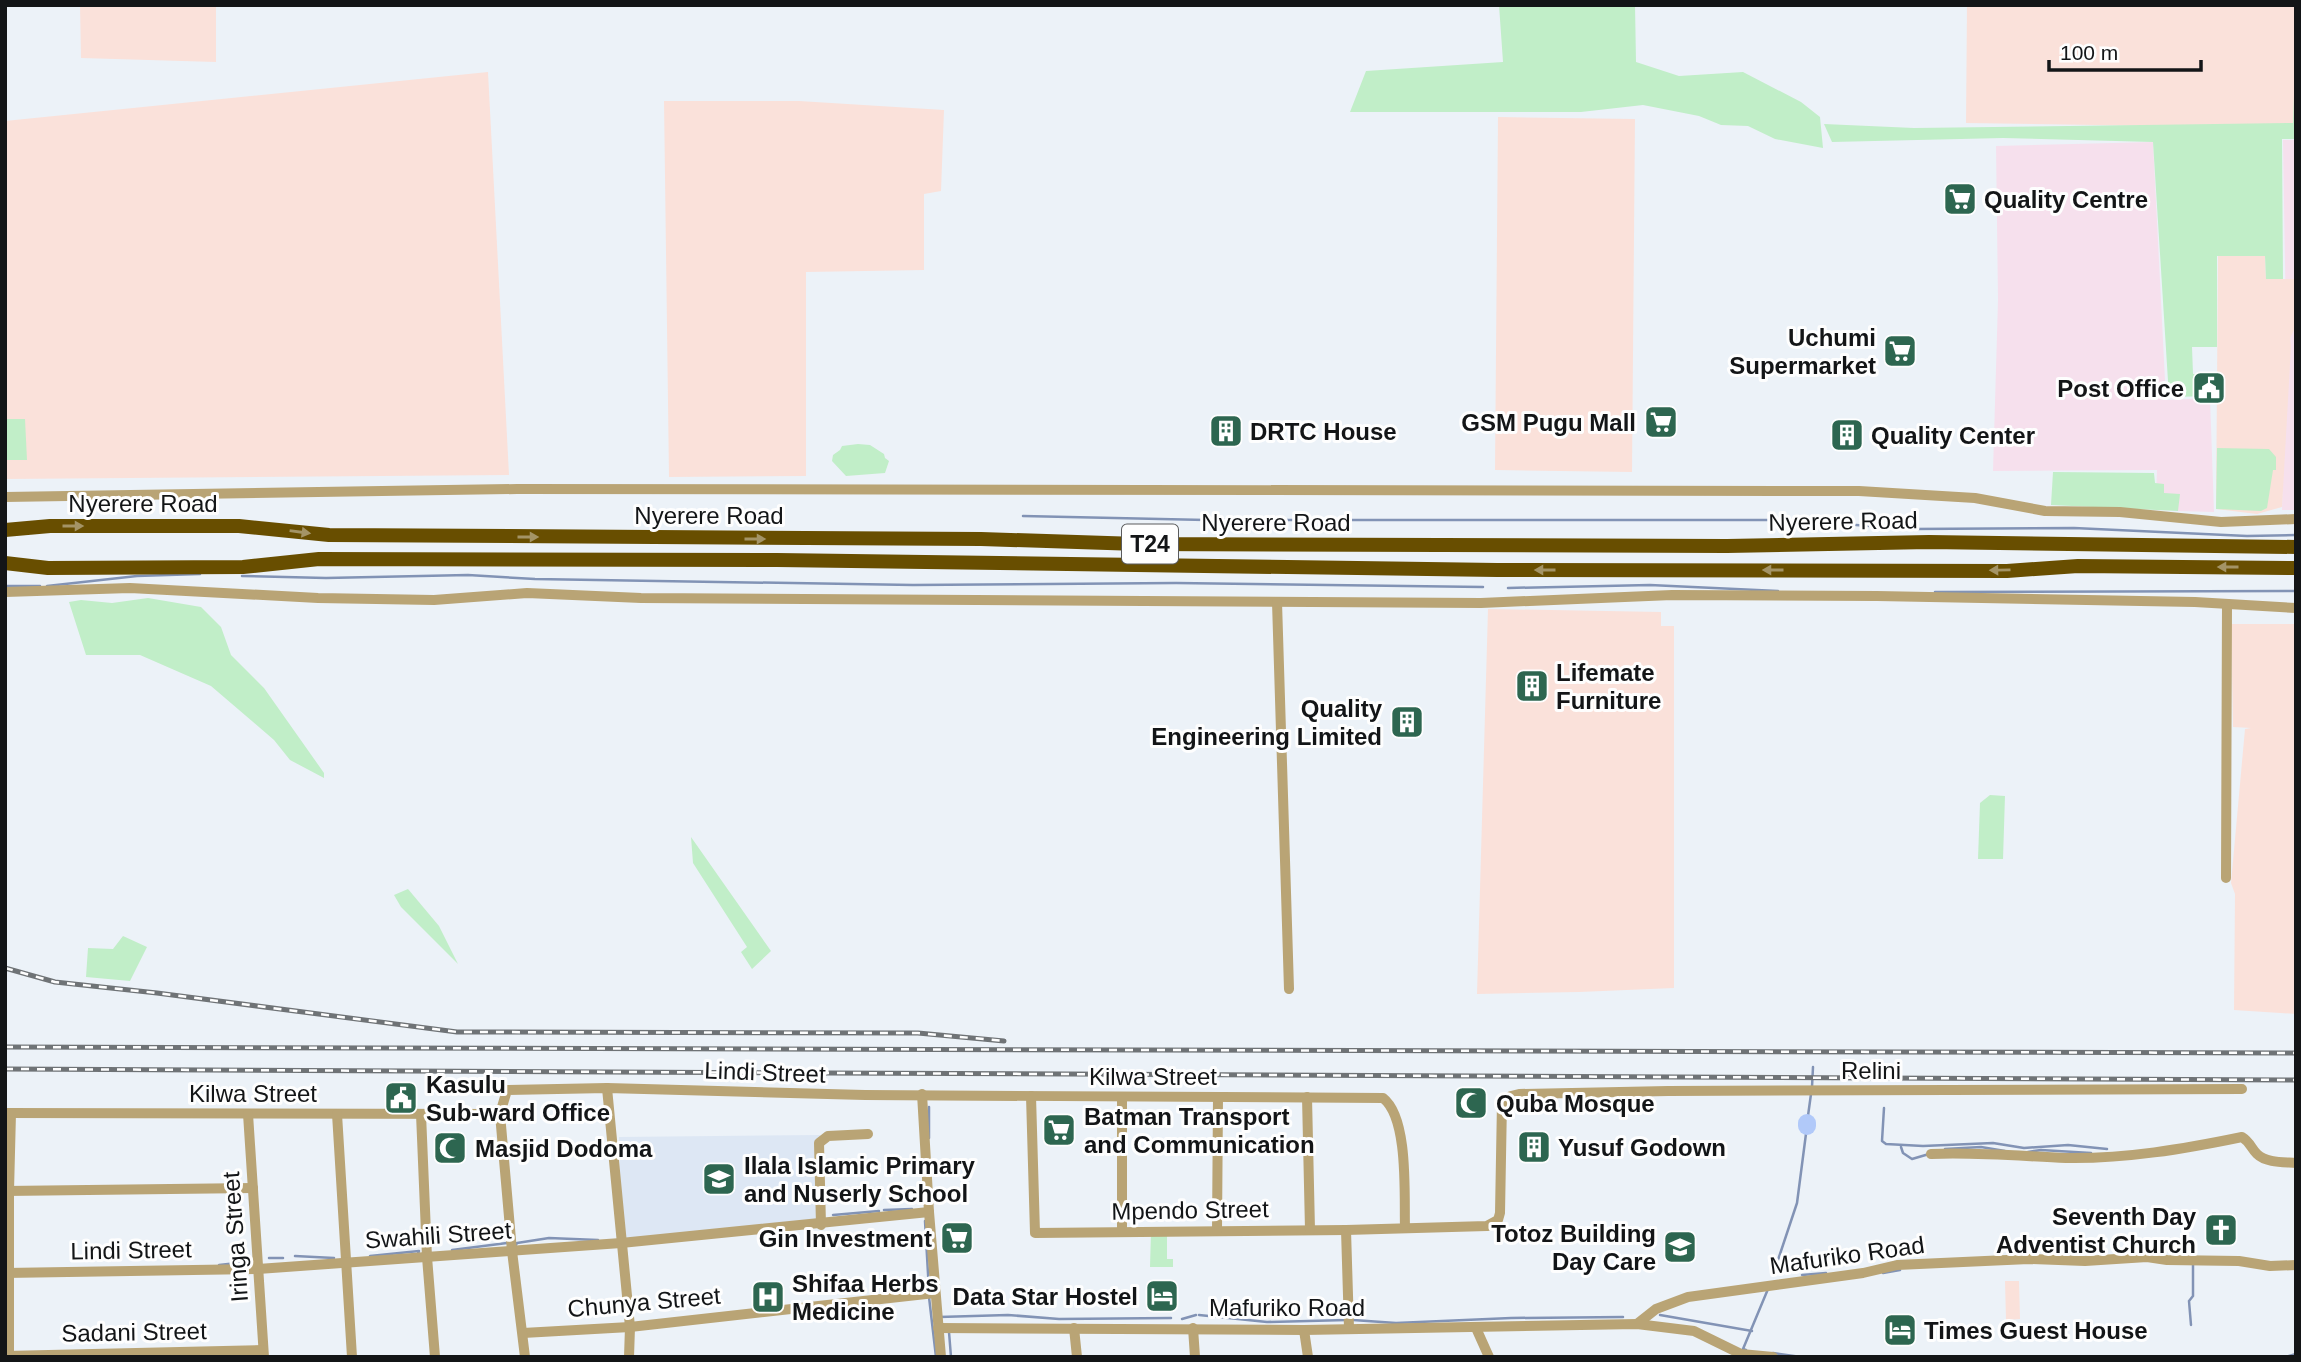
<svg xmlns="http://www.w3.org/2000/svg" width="2301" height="1362" viewBox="0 0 2301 1362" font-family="Helvetica,sans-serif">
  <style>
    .commercial { fill: #f6e0ed }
    .industrial { fill: #fae1da }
    .built { fill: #dde7f4 }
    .green { fill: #c1eec8 }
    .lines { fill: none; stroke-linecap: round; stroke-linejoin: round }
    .stream { stroke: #8293b5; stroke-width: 2.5 }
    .river { stroke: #b1c9f9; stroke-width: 18 }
    .minor { stroke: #b9a475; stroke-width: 10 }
    .highway { stroke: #684e00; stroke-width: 14 }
    .rail-casing { stroke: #6f7376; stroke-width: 5 }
    .rail { stroke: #fefefe; stroke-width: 2.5; stroke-dasharray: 8; stroke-linecap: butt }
    .oneway { fill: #a49466 }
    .labels { text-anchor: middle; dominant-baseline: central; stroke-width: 6; stroke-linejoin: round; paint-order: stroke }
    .shield { fill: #fefefe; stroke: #5a5b5c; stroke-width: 2 }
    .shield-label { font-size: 23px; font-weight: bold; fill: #131517 }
    .poi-label { font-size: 24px; font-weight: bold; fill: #131517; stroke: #fefefe; text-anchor: start }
    .street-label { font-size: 24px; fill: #131517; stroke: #fefefe }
  </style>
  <rect width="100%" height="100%" fill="#ecf2f8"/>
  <g class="commercial">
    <polygon points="2283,140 2296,140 2296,510 2282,510 2286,326"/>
    <polygon points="2153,142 2166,400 2210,398 2214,512 2177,511 2175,500 2156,499 2157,470 1993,471 1998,300 1996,146"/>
  </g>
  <g class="industrial">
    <polygon points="80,5 216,5 216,62 81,58"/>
    <polygon points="1967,5 2296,5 2296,100 2293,128 1966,123"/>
    <polygon points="488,72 509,475 5,479 5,121"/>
    <polygon points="664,101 799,101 944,110 941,191 924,194 924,270 806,272 806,476 669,477"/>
    <polygon points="1498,117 1635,119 1632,472 1495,470"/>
    <polygon points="2218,256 2265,256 2266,279 2296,279 2295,328 2290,338 2291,346 2282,507 2257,514 2216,509"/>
    <polygon points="1488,609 1661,612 1661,626 1674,626 1674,988 1579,992 1477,994"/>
    <polygon points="2231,624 2296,624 2296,1014 2234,1010 2235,894 2231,883 2245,729 2251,728 2233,727"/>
    <polygon points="2005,1281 2019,1281 2020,1319 2006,1320"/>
  </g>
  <polygon class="built" points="820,1135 816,1222 620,1239 619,1137"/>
  <g class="green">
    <polygon points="1499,5 1635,5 1636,62 1679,76 1743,72 1801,102 1820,117 1823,148 1775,139 1748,126 1721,125 1699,116 1643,105 1581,112 1350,112 1366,71 1503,62"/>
    <polygon points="2294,96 2296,139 2282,139 2283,279 2266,279 2265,256 2217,256 2217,347 2192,347 2193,374 2216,376 2216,396 2169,397 2153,142 2003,138 1832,142 1824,124 1914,128 2293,123"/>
    <polygon points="5,419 25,419 27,460 5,460"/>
    <polygon points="858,444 870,445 884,454 885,458 889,461 885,473 846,476 832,461 833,455 840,450 842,446"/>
    <polygon points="2217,448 2269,449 2276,457 2276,470 2273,470 2267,508 2261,511 2216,509"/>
    <polygon points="2053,472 2154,473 2155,483 2164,484 2164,493 2180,494 2178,511 2051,505"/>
    <polygon points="148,598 201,607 221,627 231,655 264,688 324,773 324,778 290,760 274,740 211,686 140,655 86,655 69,602 81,600 112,603"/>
    <polygon points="1990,795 2005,796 2003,859 1978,859 1980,803"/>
    <polygon points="691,837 771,951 752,969 741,952 747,947 693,863"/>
    <polygon points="408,889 439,926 458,964 401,907 394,895"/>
    <polygon points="123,936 147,947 130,981 86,977 88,948 113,949"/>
    <polygon points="1151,1232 1167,1232 1167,1259 1173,1259 1173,1267 1150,1267"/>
  </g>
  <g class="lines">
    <g class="stream">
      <polyline points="1023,516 1206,520 1786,520 1912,529 2074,528 2247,536 2296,535"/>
      <polyline points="242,576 326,578 468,575 535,579 913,585 1176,583 1483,587"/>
      <polyline points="5,586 40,586"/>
      <polyline points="47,586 137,576 200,574"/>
      <polyline points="1508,588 1650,585 1778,591"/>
      <polyline points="1935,592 2296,591"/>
      <polyline points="1812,1087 1813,1067"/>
      <polyline points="929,1107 929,1138"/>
      <polyline points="1884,1108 1882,1141 1886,1144 1923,1146 1993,1143 2024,1148 2068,1145 2107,1149"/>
      <polyline points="1807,1123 1811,1094"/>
      <polyline points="1901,1147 1903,1153 1912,1159 1929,1154"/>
      <polyline points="1945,1149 1981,1147 2005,1151"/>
      <polyline points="2028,1152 2041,1150 2091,1153"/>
      <polyline points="884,1210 912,1209"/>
      <polyline points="833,1215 879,1211"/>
      <polyline points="925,1221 929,1291"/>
      <polyline points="516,1245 517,1243 549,1238 598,1240"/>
      <polyline points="452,1250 507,1243"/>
      <polyline points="295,1256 334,1258"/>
      <polyline points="370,1256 419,1251 418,1254"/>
      <polyline points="269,1258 283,1258"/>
      <polyline points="219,1265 246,1262"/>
      <polyline points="1774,1272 1797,1203 1807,1126"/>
      <polyline points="1883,1273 1900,1270"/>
      <polyline points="1802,1275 1826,1273"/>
      <polyline points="929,1297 936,1357"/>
      <polyline points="1199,1315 1267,1322 1347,1320"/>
      <polyline points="1660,1315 1752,1331"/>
      <polyline points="939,1317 1008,1315 1059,1319 1171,1318"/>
      <polyline points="1182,1319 1196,1315"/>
      <polyline points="1353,1320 1396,1323 1511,1318 1623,1317"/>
      <polyline points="2191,1325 2189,1301 2193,1296 2193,1264"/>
      <polyline points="949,1332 951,1357"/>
      <polyline points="1746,1350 1743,1349 1768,1289"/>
      <polyline points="1773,1353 1801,1357"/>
      <polyline points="2285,1357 2296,1354"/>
    </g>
    <polyline class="river" points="1807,1123 1807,1126"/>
    <g class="minor">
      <polyline points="5,497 517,489 1859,491 1975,498 2045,511 2120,512 2221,522 2296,519"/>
      <polyline points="5,592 130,588 318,598 434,600 527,593 641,598 1481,603 1672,595 1877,596 2195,602 2296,608"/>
      <polyline points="1277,602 1289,989"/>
      <polyline points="2226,878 2227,604"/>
      <polyline points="607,1088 630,1327 629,1357"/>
      <polyline points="922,1094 929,1212 941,1357"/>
      <polyline points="1031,1096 1035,1233 1346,1230 1487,1226 1498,1220 1500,1213 1502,1102 1511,1096 1519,1094 1668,1091 2242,1089"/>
      <polyline points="1122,1097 1122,1232"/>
      <polyline points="1307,1097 1310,1230"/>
      <polyline points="5,1113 500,1114"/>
      <polyline points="248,1114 264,1357"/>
      <polyline points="337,1114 352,1357"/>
      <polyline points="421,1114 427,1257 435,1357"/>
      <path d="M1931 1154C1976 1152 2020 1156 2066 1158 2125 1159 2184 1149 2242 1137 2250 1142 2251 1148 2257 1154 2266 1163 2284 1162 2296 1163"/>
      <polyline points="5,1191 253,1188"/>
      <polyline points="821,1225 819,1143 828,1136 868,1134"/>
      <polyline points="1346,1230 1349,1328"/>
      <polyline points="1217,1231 1218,1097"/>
      <polyline points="5,1273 258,1269 621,1243 929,1212"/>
      <polyline points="1637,1324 1656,1309 1688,1297 1863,1273 1897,1265 2029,1259 2085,1261 2147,1257 2167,1260 2239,1261 2270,1266 2296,1265"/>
      <polyline points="938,1328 1304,1330 1637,1324 1694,1331 1741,1354 1773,1357"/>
      <polyline points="1074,1328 1077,1357"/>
      <polyline points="1193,1328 1195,1357"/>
      <polyline points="1476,1328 1489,1357"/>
      <polyline points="1304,1330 1308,1357"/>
      <polyline points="523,1333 630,1327 935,1293"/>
      <polyline points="5,1356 263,1350"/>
      <polyline points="9,1357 9,1191 11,1113"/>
      <path d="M525 1357 512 1251 500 1114 507 1090 607 1088 865 1095 1383 1098C1409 1118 1404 1196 1405 1228"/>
    </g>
    <g class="highway">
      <polyline points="5,530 50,526 239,526 329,535 981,539 1138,544 1727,546 1929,542 2296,547"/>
      <polyline points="5,563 48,568 243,567 319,559 777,560 1497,570 2007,571 2078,566 2296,568"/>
    </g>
    <defs>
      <g id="rail">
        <polyline points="5,968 55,982 157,993 457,1032 918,1033 1004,1041"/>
        <polyline points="5,1047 2296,1053"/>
        <polyline points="5,1069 2296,1080"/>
      </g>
    </defs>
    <use href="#rail" class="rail-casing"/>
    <use href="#rail" class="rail"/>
  </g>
  <defs><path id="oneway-solid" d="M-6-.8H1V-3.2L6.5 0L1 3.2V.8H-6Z" transform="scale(1.75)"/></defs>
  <g class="oneway">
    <use href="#oneway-solid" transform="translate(73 526)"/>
    <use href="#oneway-solid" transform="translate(300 532) rotate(8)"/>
    <use href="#oneway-solid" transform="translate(528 537)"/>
    <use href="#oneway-solid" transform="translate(755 539)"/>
    <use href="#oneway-solid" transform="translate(2228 567) rotate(-180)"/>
    <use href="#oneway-solid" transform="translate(1545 570) rotate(-180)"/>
    <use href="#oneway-solid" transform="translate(1773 570) rotate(-180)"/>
    <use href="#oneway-solid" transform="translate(2000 570) rotate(179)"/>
  </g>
  <defs>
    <symbol id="supermarket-square" viewBox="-11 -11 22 22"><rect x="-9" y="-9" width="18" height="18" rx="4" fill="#2d6650" stroke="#fefefe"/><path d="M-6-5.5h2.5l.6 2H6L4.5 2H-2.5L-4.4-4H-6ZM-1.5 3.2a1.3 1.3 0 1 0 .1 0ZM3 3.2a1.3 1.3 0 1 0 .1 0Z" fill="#fff"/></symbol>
    <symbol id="civic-square" viewBox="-11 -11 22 22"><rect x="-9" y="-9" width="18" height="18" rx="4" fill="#2d6650" stroke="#fefefe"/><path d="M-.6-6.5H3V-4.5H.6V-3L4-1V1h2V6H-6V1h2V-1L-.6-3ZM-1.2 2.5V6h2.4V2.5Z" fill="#fff"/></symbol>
    <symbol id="building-square" viewBox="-11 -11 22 22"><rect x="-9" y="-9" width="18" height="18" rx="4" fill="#2d6650" stroke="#fefefe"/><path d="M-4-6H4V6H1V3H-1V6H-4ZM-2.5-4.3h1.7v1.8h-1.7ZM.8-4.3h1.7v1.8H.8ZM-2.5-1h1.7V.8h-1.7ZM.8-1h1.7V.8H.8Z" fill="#fff"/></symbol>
    <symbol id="mosque-square" viewBox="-11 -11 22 22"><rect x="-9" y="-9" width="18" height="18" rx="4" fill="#2d6650" stroke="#fefefe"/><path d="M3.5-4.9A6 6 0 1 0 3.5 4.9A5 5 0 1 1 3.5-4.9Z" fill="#fff"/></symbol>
    <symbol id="school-square" viewBox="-11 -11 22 22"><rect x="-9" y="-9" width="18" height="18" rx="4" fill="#2d6650" stroke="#fefefe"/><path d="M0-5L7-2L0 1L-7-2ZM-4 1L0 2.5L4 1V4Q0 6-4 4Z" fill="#fff"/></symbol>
    <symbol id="church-square" viewBox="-11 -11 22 22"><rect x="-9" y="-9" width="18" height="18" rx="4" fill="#2d6650" stroke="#fefefe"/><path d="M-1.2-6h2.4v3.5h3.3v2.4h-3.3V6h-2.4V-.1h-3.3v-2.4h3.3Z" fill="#fff"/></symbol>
    <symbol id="hotel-square" viewBox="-11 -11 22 22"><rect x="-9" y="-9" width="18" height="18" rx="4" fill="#2d6650" stroke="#fefefe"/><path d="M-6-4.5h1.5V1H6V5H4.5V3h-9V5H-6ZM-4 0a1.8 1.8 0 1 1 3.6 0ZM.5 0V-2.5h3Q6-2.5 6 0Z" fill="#fff"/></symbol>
    <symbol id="hospital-square" viewBox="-11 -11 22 22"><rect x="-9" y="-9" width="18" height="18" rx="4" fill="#2d6650" stroke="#fefefe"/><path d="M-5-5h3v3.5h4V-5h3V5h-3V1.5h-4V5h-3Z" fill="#fff"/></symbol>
  </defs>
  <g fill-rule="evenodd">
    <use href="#supermarket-square" x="1941" y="180" width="38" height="38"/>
    <use href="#supermarket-square" x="1881" y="332" width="38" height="38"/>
    <use href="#civic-square" x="2190" y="369" width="38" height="38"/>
    <use href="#supermarket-square" x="1642" y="403" width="38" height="38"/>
    <use href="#building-square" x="1207" y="412" width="38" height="38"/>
    <use href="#building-square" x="1828" y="416" width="38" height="38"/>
    <use href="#building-square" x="1513" y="667" width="38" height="38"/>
    <use href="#building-square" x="1388" y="703" width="38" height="38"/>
    <use href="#civic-square" x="382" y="1079" width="38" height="38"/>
    <use href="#mosque-square" x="1452" y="1084" width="38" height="38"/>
    <use href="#supermarket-square" x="1040" y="1111" width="38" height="38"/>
    <use href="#building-square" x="1515" y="1128" width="38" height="38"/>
    <use href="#mosque-square" x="431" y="1129" width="38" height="38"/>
    <use href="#school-square" x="700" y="1160" width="38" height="38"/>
    <use href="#church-square" x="2202" y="1211" width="38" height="38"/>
    <use href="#supermarket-square" x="938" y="1219" width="38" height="38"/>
    <use href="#school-square" x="1661" y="1228" width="38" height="38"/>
    <use href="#hotel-square" x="1143" y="1277" width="38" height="38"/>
    <use href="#hospital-square" x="749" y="1278" width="38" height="38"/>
    <use href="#hotel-square" x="1881" y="1311" width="38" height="38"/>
  </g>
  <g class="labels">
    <rect class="shield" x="1122" y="524.5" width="56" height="39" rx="5"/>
    <g class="shield-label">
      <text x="1150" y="544">T24</text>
    </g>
    <g class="poi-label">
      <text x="1984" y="199">Quality Centre</text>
      <text x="1876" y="337" text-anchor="end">Uchumi<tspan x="1876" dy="28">Supermarket</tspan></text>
      <text x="2184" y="388" text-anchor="end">Post Office</text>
      <text x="1636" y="422" text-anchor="end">GSM Pugu Mall</text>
      <text x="1250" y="431">DRTC House</text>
      <text x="1871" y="435">Quality Center</text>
      <text x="1556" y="672">Lifemate<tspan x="1556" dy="28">Furniture</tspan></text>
      <text x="1382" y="708" text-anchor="end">Quality<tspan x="1382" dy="28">Engineering Limited</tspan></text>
      <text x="426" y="1084">Kasulu<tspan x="426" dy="28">Sub-ward Office</tspan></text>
      <text x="1496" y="1103">Quba Mosque</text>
      <text x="1084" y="1116">Batman Transport<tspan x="1084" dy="28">and Communication</tspan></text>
      <text x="1558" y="1147">Yusuf Godown</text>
      <text x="475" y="1148">Masjid Dodoma</text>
      <text x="744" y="1165">Ilala Islamic Primary<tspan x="744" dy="28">and Nuserly School</tspan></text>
      <text x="2196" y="1216" text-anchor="end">Seventh Day<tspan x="2196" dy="28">Adventist Church</tspan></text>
      <text x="1656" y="1233" text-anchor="end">Totoz Building<tspan x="1656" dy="28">Day Care</tspan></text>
      <text x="932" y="1238" text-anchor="end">Gin Investment</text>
      <text x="792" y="1283">Shifaa Herbs<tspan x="792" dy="28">Medicine</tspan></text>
      <text x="1138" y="1296" text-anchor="end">Data Star Hostel</text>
      <text x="1924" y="1330">Times Guest House</text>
    </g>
    <g class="street-label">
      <text x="143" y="503">Nyerere Road</text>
      <text x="709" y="515">Nyerere Road</text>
      <text transform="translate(1843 521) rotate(-1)">Nyerere Road</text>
      <text x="1276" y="522">Nyerere Road</text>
      <text x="1871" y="1070">Relini</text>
      <text transform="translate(765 1072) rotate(2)">Lindi Street</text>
      <text x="1153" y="1076">Kilwa Street</text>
      <text x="253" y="1093">Kilwa Street</text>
      <text transform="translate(1190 1210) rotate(-1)">Mpendo Street</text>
      <text transform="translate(438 1235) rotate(-4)">Swahili Street</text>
      <text transform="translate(235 1237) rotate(-94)">Iringa Street</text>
      <text transform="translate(131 1250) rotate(-1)">Lindi Street</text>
      <text transform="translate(1847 1255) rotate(-8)">Mafuriko Road</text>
      <text transform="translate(644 1302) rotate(-5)">Chunya Street</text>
      <text x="1287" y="1307">Mafuriko Road</text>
      <text transform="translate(134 1332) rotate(-1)">Sadani Street</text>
    </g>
  </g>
  <rect width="2301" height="1362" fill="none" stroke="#131517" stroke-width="14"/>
  <path d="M2049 60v10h152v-10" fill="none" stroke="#131517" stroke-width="3.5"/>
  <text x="2060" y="60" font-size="21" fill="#131517" stroke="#fefefe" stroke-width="5" paint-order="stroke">100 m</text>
</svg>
